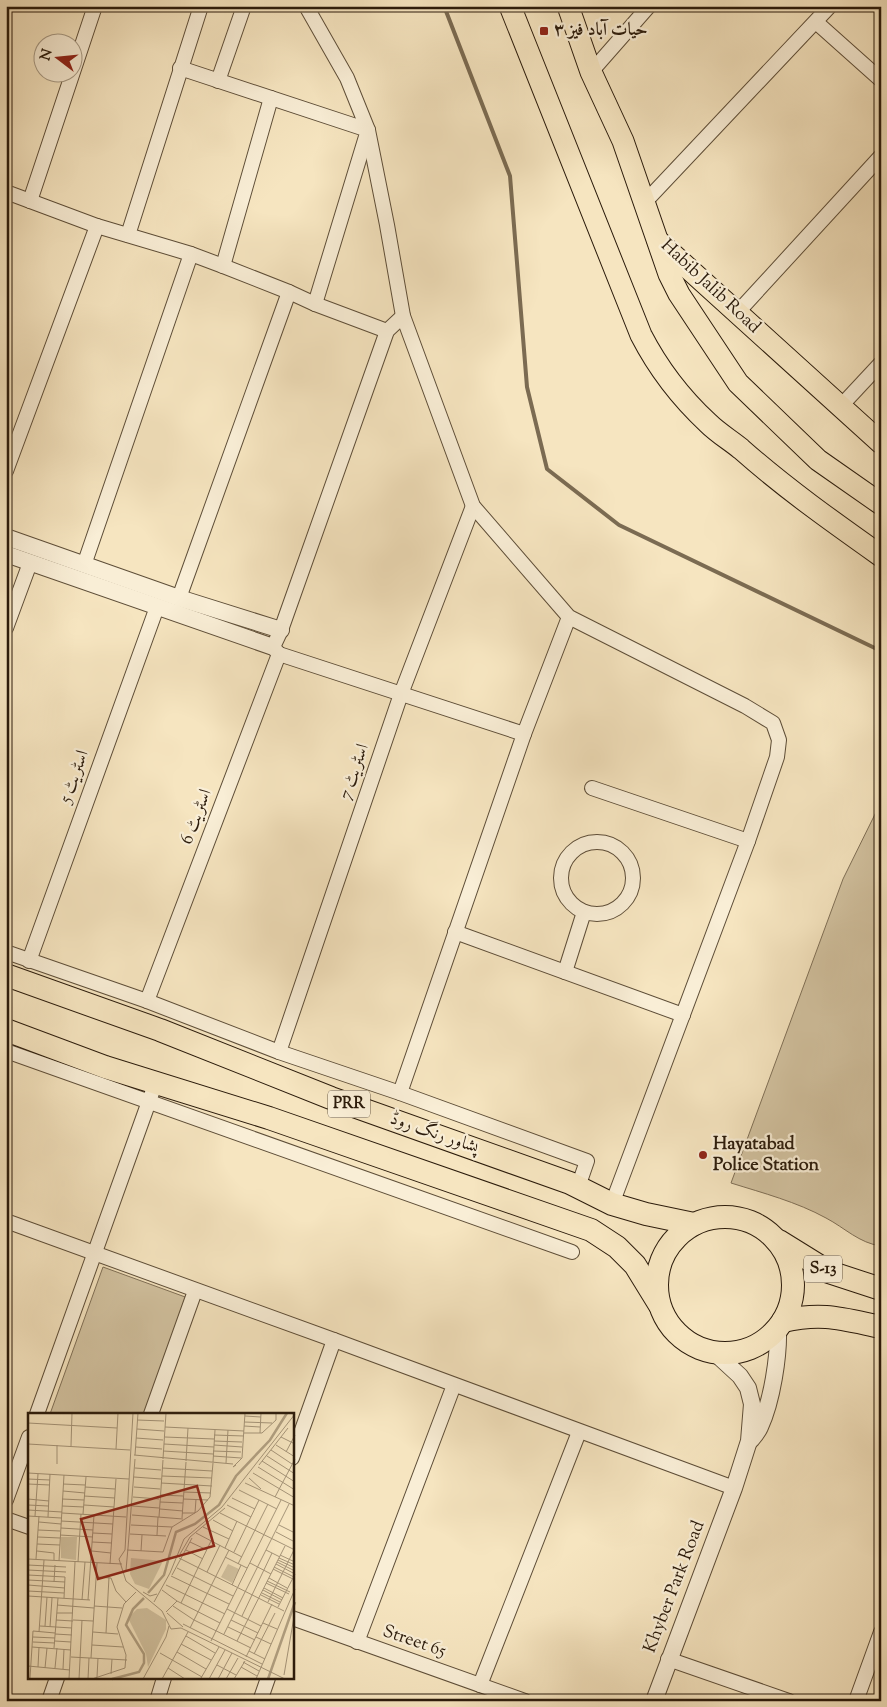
<svg xmlns="http://www.w3.org/2000/svg" width="887" height="1707" viewBox="0 0 887 1707" font-family="'Sorts Mill Goudy',Amiri,serif">
  <style>
    .green { fill: #d3c3a1; stroke: #7f6f56 }
    .lines { fill: none; stroke-linecap: round; stroke-linejoin: round }
    .stream { stroke: #7b6b52; stroke-width: 4 }
    .minor-casing { stroke: #5e4e38; stroke-width: 16 }
    .tertiary-casing { stroke: #5e4e38; stroke-width: 18 }
    .primary-casing { stroke: #2b1b0b; stroke-width: 23 }
    .trunk-casing { stroke: #2b1b0b; stroke-width: 24 }
    .minor { stroke: #f9eed6; stroke-width: 14 }
    .tertiary { stroke: #f9eed6; stroke-width: 16 }
    .primary { stroke: #f6e5c0; stroke-width: 21 }
    .trunk { stroke: #f6e5c0; stroke-width: 22 }
    .poi-dot { fill: #8f2418; stroke: #f9eed6; stroke-width: 2 }
    .labels { text-anchor: middle; dominant-baseline: central; stroke-width: 4.5; stroke-linejoin: round; paint-order: stroke }
    .shield { fill: #f9eed6; stroke: #695a48; stroke-width: 1 }
    .shield-label { font-size: 16px; font-weight: bold; fill: #2b1b0b }
    .poi-label { font-size: 18px; font-weight: bold; fill: #2b1b0b; stroke: #f9eed6; text-anchor: start }
    .street-label { font-size: 18px; fill: #2b1b0b; stroke: #f9eed6 }
    .inset-river { fill: none; stroke: #b1a082; stroke-width: 2.5 }
    .inset-road { fill: none; stroke: #a59478; stroke-width: 1 }
    .view { fill: #8f2418; fill-opacity: 0.15; stroke: #8f2418; stroke-width: 2.5 }
    .inset-edge { fill: none; stroke: #2b1b0b; stroke-width: 2.5 }
  </style>
  <rect width="100%" height="100%" fill="#f6e5c0"/>
  <filter id="stains"><feTurbulence type="fractalNoise" baseFrequency=".004" numOctaves="4"/><feColorMatrix values="0 0 0 0 .2 0 0 0 0 .09 0 0 0 0 .02 0 0 0 .5 -.17"/></filter>
  <radialGradient id="worn" r=".72"><stop offset=".6" stop-color="#630" stop-opacity="0"/><stop offset="1" stop-color="#630" stop-opacity=".3"/></radialGradient>
  <g class="green">
    <path d="M881 802V1246C859 1243 845 1228 826 1218 797 1202 763 1193 731 1183L843 879Z"/>
    <polygon points="103,1267 188,1298 146,1414 50,1414"/>
  </g>
  <g class="lines">
    <polyline class="stream" points="444,6 510,176 527,387 547,469 619,525 881,651"/>
    <defs>
      <g id="minor">
        <polyline points="306,6 347,78 368,130 387,225 403,316 473,506 569,617 745,706 773,723 779,740 777,757 748,841 612,1204"/>
        <polyline points="816,22 881,80"/>
        <polyline points="180,68 368,130 315,304"/>
        <polyline points="591,72 649,6"/>
        <polyline points="218,81 244,6"/>
        <polyline points="6,192 97,226 191,254 223,266 289,292 315,304 387,331"/>
        <polyline points="30,201 95,6"/>
        <polyline points="645,202 830,6"/>
        <polyline points="128,235 201,6"/>
        <polyline points="223,266 271,98"/>
        <polyline points="737,313 881,156"/>
        <polyline points="840,407 881,363"/>
        <polyline points="6,471 97,226"/>
        <polyline points="84,565 191,254"/>
        <polyline points="179,598 289,292"/>
        <polyline points="6,628 30,563"/>
        <polyline points="279,654 524,734"/>
        <polyline points="592,788 748,841"/>
        <circle cx="597" cy="878" r="36"/>
        <polyline points="455,932 683,1015"/>
        <polyline points="6,952 147,1001 279,1052 400,1093 587,1161 578,1187"/>
        <polyline points="29,961 157,607"/>
        <polyline points="565,972 584,912"/>
        <polyline points="147,1001 279,654 273,647 281,630 387,331 403,316"/>
        <polyline points="6,1051 572,1252"/>
        <polyline points="279,1052 401,694 473,506"/>
        <polyline points="400,1093 524,734 569,617"/>
        <polyline points="6,1221 334,1340 734,1488"/>
        <polyline points="37,1414 152,1093"/>
        <polyline points="151,1414 195,1291"/>
        <polyline points="292,1458 334,1340"/>
        <polyline points="6,1500 29,1437"/>
        <polyline points="6,1519 29,1527"/>
        <polyline points="292,1618 525,1701"/>
        <polyline points="357,1642 454,1385"/>
        <polyline points="668,1659 789,1701"/>
        <polyline points="480,1685 579,1432"/>
        <polyline points="49,1701 57,1678"/>
        <polyline points="157,1701 164,1678"/>
        <polyline points="260,1701 268,1678"/>
        <polyline points="856,1701 881,1632"/>
      </g>
      <g id="tertiary">
        <polyline points="6,537 179,598 281,630"/>
        <polyline points="6,554 273,647"/>
        <path d="M751 1440C754 1436 758 1432 760 1427 772 1401 779 1356 778 1328"/>
        <polyline points="654,1701 734,1488 749,1441 752,1404 748,1388 740,1376 715,1353"/>
      </g>
      <g id="primary">
        <path d="M510 6 641 335C658 368 680 397 708 423 718 433 730 440 741 449 785 488 833 522 881 556"/>
        <polyline points="568,6 591,72 623,141 669,274 679,294 738,383 818,460 881,504"/>
        <polyline points="658,241 881,443"/>
      </g>
      <g id="trunk">
        <polyline points="6,975 160,1030 331,1098 570,1183 612,1204 646,1214 694,1224"/>
        <polyline points="6,1030 105,1067 269,1118 591,1230 617,1247 635,1265 659,1304"/>
        <circle cx="725" cy="1285" r="68"/>
        <polyline points="779,1241 829,1272 881,1289"/>
        <path d="M783 1321C823 1312 842 1319 881 1327"/>
      </g>
    </defs>
    <use href="#minor" class="minor-casing"/>
    <use href="#tertiary" class="tertiary-casing"/>
    <use href="#primary" class="primary-casing"/>
    <use href="#trunk" class="trunk-casing"/>
    <use href="#minor" class="minor"/>
    <use href="#tertiary" class="tertiary"/>
    <use href="#primary" class="primary"/>
    <use href="#trunk" class="trunk"/>
  </g>
  <g class="poi-dot">
    <rect x="539" y="26" width="10" height="10" rx="2.5"/>
    <circle cx="703" cy="1155" r="5"/>
  </g>
  <g class="labels">
    <g class="shield">
      <rect x="328" y="1090.5" width="42" height="27" rx="4"/>
      <rect x="804" y="1255.5" width="38" height="27" rx="4"/>
    </g>
    <g class="shield-label">
      <text x="349" y="1104">PRR</text>
      <text x="823" y="1269">S-13</text>
    </g>
    <g class="poi-label">
      <text x="554" y="31">حیات آباد فیز ۳</text>
      <text x="713" y="1145">Hayatabad<tspan x="713" dy="21">Police Station</tspan></text>
    </g>
    <g class="street-label">
      <text transform="translate(710 287) rotate(43)">Habib Jalib Road</text>
      <text transform="translate(355 772) rotate(-71)">اسٹریٹ 7</text>
      <text transform="translate(75 777) rotate(-70)">اسٹریٹ 5</text>
      <text transform="translate(197 817) rotate(-69)">اسٹریٹ 6</text>
      <text transform="translate(434 1134) rotate(19)">پشاور رنگ روڈ</text>
      <text transform="translate(675 1587) rotate(-69)">Khyber Park Road</text>
      <text transform="translate(414 1642) rotate(19)">Street 65</text>
    </g>
  </g>
  <g transform="translate(28 1413)">
    <rect width="266" height="266" fill="#f6e5c0"/>
    <path d="M33 124H49L48 147 33 145ZM103 145 135 148 121 176 107 171 102 161ZM200 151 211 156 204 170 193 164ZM119 195 138 207V216L120 254 118 241 100 205 109 196Z" fill="#d3c3a1"/>
    <path class="inset-river" d="M120 180 136 162 148 119 167 111 191 92 208 63 242 27 259 0M84 266 111 259 116 250V241L98 212 105 196 116 185M240 266 267 189"/>
    <path class="inset-road" d="M105 0 97 137 91 146 98 168 134 198 143 216 153 215 257 266M217 3 233 4M109 7 136 8M216 9 244 10M0 10 89 15M216 13 232 14M137 14 216 18M109 16 136 18M216 20H234L248 7V0M232 20 233 0M186 22 216 23M137 24 186 26M253 24 267 31M108 25 135 27M186 28 214 29M0 31 102 37M136 31 186 34M186 32 214 34M248 32 267 44M43 33 44 0M108 34 134 36M88 36 90 0M243 37 264 51M135 38 185 41M185 38 213 39M258 39 267 22M106 42 205 51M107 42 110 0M185 43 213 45M239 43 267 61M135 46 138 0M158 48 160 15M234 48 267 69M185 49 187 17M198 50 200 17M29 51V32M208 52 205 54 214 45 217 0M231 52 260 15M230 54 267 77M107 55 133 57M134 55 184 58M0 60 101 66M225 60 267 85M134 63 184 65M106 64 133 66M221 65 233 76M0 66 22 67M133 70 184 73M217 70 267 93M0 71 22 72M35 71 57 72M57 74 87 76M106 74 132 76M211 77 249 96M35 78 57 80M156 79 183 80M133 82 155 83M56 83 87 85M105 84 131 86M247 84 267 46M204 85 227 96M0 86 21 88M34 86 56 87M155 86 180 87M132 89 155 90M0 92 20 93M56 92 86 94M199 92 223 104M34 93 56 94M104 93 131 95M132 96 155 98M0 97 34 99M34 100 98 104M154 100H167L168 86M192 100 267 137M55 101 58 64M104 102 155 106M0 103 33 105M7 103 10 61M20 104 22 61M131 104 135 47M154 105 158 49M185 107 205 118M33 108 85 111M11 109 33 111M103 112 144 114M251 112 267 120M175 114 201 126M33 115 65 117M10 117 32 118M248 119 265 128M65 120 84 121M168 120 214 144M102 121 138 123M32 122 65 124M129 122 130 104M10 124 32 125M64 129 84 130M162 129 179 137M9 131 32 132M100 135 107 46M197 135 209 108M99 137 135 139 144 114 170 98 182 84 185 50M158 137 175 146M238 137 252 144M9 138 26 140V147M64 138 83 140M113 138 114 122M206 139 231 87M152 141 162 124 197 95M252 142 267 149M197 144 219 155M151 145 256 198M251 145 267 152M0 146 94 151M8 146 11 103M250 147 267 155M31 148 36 62M50 149 53 101M249 149 267 158M222 150 243 161M82 151 88 66M210 151 240 91M248 151 267 161 250 194M0 152 38 154M246 154 266 164M149 155 205 183M245 156 267 167M0 157 38 159M98 157 100 135M179 159 192 132M0 162 37 164M144 162 164 125M143 163 201 191M68 164 83 165 88 178 98 189M241 165 259 175M0 167 37 169M239 168 262 179M26 169 27 152M238 170 261 181M0 172 37 175M138 172 197 201M204 172 213 152M236 175 255 185M134 177 149 188 192 210M235 177 254 187M0 178 36 180M115 179 122 183 129 181M234 180 252 189M233 182 251 191M0 183 62 187M36 185 37 164M54 187 57 149M60 187 66 102M126 189 142 160 156 126 194 94 267 1M240 189 266 137M153 190 183 128M29 192 66 195M66 193 94 195M145 193 166 207 223 235M199 196 233 213M138 199 149 188M29 200H45M139 200 155 214M214 203 244 140M28 207 45 208M45 207 65 208M203 207 230 220M235 210 249 216M155 211 234 251M12 213 44 215M17 213 19 184M22 214 24 185M200 214 227 227M162 215 201 137M5 218 27 220M11 219 16 147M65 219 90 221M78 220 81 164M27 221 44 222M196 221 261 91M158 223 187 240M5 224 27 225M228 224 243 231M27 228 43 229M183 228 253 87M209 228 257 133M5 229 27 230M153 231 183 247M64 232 95 234M4 234 43 237M26 235 30 185M221 238 237 246M149 239 178 256M132 240 174 264M226 241 247 200M43 244 99 247M218 244 244 191M63 245 69 150M215 249 231 258M189 252 208 262M0 253 42 257M10 254 11 234M213 254 229 263M17 255 19 235M27 255 29 235M140 255 157 266M35 256 36 236M83 261 84 246M256 262 267 198M69 264 70 245M2 265 5 218M173 265 191 234M41 266 47 149M51 266 54 207M60 266 61 245M64 266 97 255 98 242 89 214 96 191 108 179M115 266 138 224 141 213M134 266 160 219M181 266 197 237M190 266 204 240M198 266 210 245M206 266 217 248M228 266 267 176"/>
    <path class="view" d="M169 73 186 133 70 166 53 106Z"/>
    <rect width="266" height="266" class="inset-edge"/>
  </g>
  <rect width="887" height="1707" fill="none" stroke="#f6e5c0" stroke-width="25"/>
  <rect x="8" y="8" width="872" height="1692" fill="none" stroke="#2b1b0b" stroke-width="2.5"/>
  <rect x="12" y="12" width="862" height="1682" fill="none" stroke="#2b1b0b"/>
  <g transform="translate(58 58) rotate(286)"><circle r="24" fill="#f9eed6" stroke="#a79a85"/>
  <path d="M0-4L9 19L0 12L-9 19Z" fill="#8f2418"/>
  <text y="-8" font-size="14" font-weight="bold" text-anchor="middle" fill="#2b1b0b">N</text>
  </g>
  <rect width="100%" height="100%" filter="url(#stains)"/>
  <rect width="100%" height="100%" fill="url(#worn)"/>
</svg>
